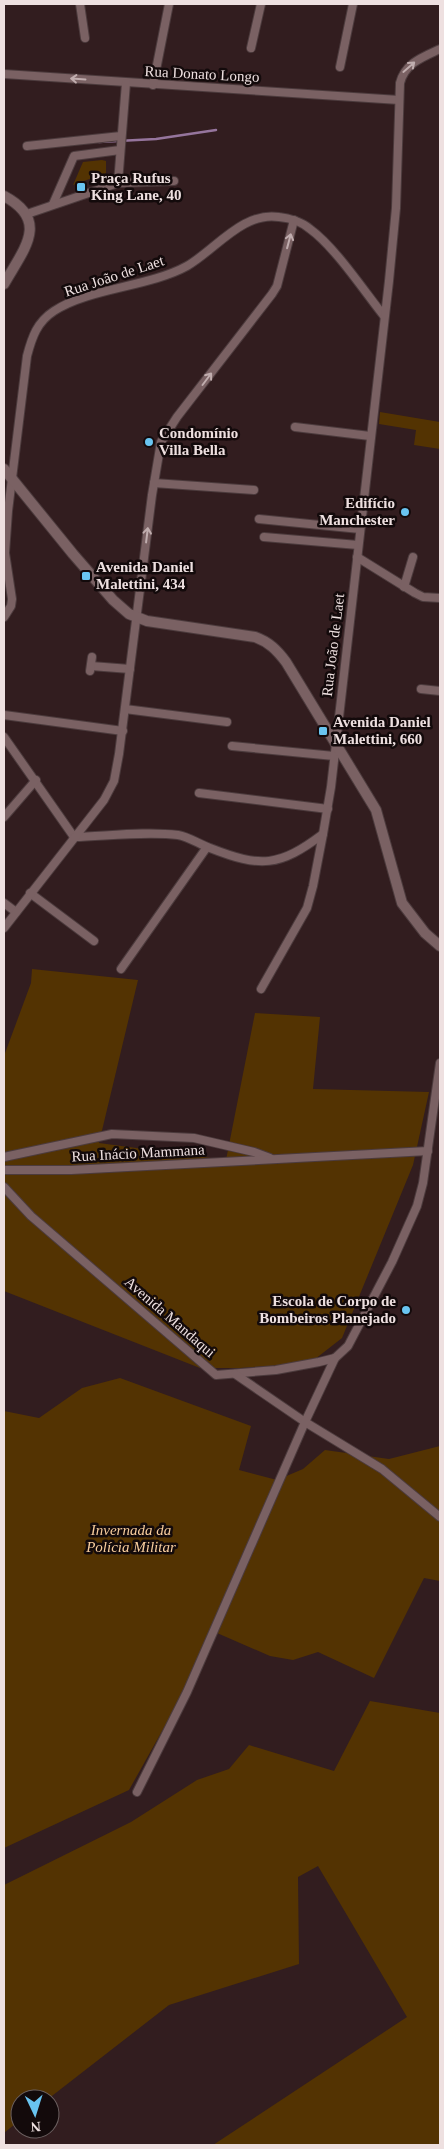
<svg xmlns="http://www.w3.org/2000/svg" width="444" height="2149" font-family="'Times New Roman',serif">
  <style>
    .green { fill: #533302 }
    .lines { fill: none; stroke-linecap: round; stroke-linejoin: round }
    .stream { stroke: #96759d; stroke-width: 2.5 }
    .minor-casing { stroke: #4c3b3d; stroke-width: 10 }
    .tertiary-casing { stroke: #4c3b3d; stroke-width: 12 }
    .minor { stroke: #7a6163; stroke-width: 8 }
    .tertiary { stroke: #7a6163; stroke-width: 10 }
    .oneway { stroke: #c0adae }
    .poi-dot { fill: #69c4f0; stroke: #130a0b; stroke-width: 2 }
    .labels { text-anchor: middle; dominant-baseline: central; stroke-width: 5; stroke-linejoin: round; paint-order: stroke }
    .street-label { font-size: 15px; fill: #eee0e0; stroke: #130a0b }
    .poi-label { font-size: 15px; font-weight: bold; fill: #eee0e0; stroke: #130a0b; text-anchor: start }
    .park-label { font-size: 15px; font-style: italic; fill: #f8cd9d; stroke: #130a0b }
  </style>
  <rect width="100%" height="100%" fill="#321d1f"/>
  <g class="green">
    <path d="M102,160L106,161V173L73,185L83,162Z"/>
    <path d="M380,412L440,422V449L414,445L416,430L379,424Z"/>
    <path d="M32,969L138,980L99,1143L226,1160L255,1013L320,1017L313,1089L429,1092L413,1165L342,1338L310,1363L240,1368H200L4,1291V1056L31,983Z"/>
    <path d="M120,1378L251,1426L239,1470L277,1480L303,1469L325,1450L389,1459L440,1446V1581L424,1578L374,1678L318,1652L293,1660L270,1656L217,1633L129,1790L4,1848V1411L39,1418L82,1388Z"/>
    <path d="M370,1701L440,1713V2145H213L407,2017L318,1866L298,1877L299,1964L169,2005L48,2099H20V2120L4,2133V1885L131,1822L197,1780L229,1769L249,1745L334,1771Z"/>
  </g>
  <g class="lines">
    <path class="stream" d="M99,142L156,139L216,130"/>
    <defs>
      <g id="minor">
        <path d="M80,4L85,38"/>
        <path d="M251,48L261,4"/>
        <path d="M340,67L353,4"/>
        <path d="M4,74L399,100"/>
        <path d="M153,85L169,4"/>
        <path d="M27,146L121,136"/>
        <path d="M118,183L126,83"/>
        <path d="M53,204L74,156L120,150"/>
        <path d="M27,214L118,183L174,181"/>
        <path d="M295,427L370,436"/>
        <path d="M154,483L254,490"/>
        <path d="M259,519L360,529"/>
        <path d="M264,537L358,545"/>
        <path d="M357,557L415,593L423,597L440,598"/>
        <path d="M404,587L413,557"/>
        <path d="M4,617L11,606L12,599L5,553L8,511L27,356C32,337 37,322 54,311C89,288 149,287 187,266C215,250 243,211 279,217C289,218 302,222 310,229C335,247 364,291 384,316"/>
        <path d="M91,666L130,669"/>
        <path d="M90,671L92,657"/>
        <path d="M421,689L440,691"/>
        <path d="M125,709L227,722"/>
        <path d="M4,715L123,731"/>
        <path d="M4,737L74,837"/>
        <path d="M232,746L334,756"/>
        <path d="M199,793L328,809"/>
        <path d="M4,817L36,780"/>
        <path d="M74,837C107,836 146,831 178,835C189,837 199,844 210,848C261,868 279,867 323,834L331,787L389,281L396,208L400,83C405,63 423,57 440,49"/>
        <path d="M30,893L94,941"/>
        <path d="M4,903L16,912"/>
        <path d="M4,928L104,800L114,781L119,754L152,495L161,442L177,417L272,294L277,286L294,220"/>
        <path d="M121,969L207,847"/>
        <path d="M261,989L307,908L313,886L323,834"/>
        <path d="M4,1157L112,1134L194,1138L254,1152L270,1158"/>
        <path d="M4,1170H71L428,1151"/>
        <path d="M4,1187L31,1216L216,1375L276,1370L319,1362L335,1358L348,1346L392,1262L417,1206L423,1183L440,1063"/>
        <path d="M235,1374L305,1422L382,1469L440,1517"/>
        <path d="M137,1792L187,1692L305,1422L335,1358"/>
      </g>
      <g id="tertiary">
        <path d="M4,196C51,221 23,250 4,284"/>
        <path d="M4,469L73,554L113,600L129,614L147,621L255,637C269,642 277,650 286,662L376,810L402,903L425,933L440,946"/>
      </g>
    </defs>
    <use href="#minor" class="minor-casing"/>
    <use href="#tertiary" class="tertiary-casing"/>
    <use href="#minor" class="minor"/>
    <use href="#tertiary" class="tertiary"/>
  </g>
  <defs><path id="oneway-shaft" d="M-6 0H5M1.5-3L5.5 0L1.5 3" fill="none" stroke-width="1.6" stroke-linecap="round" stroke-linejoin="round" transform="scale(1.25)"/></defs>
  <g class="oneway">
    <use href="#oneway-shaft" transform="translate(409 67) rotate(-41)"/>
    <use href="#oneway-shaft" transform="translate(78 79) rotate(-176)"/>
    <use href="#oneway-shaft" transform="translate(289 241) rotate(-75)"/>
    <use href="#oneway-shaft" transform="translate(207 379) rotate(-53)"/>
    <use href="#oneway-shaft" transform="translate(147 535) rotate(-83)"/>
  </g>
  <g class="poi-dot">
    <rect x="76" y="182" width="10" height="10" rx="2.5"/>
    <circle cx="149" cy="442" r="5"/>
    <circle cx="405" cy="512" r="5"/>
    <rect x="81" y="571" width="10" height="10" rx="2.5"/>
    <rect x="318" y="726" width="10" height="10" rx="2.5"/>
    <circle cx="406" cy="1310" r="5"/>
  </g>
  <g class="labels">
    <g class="street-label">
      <text transform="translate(202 74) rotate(3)">Rua Donato Longo</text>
      <text transform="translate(114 276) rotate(-18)">Rua João de Laet</text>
      <text transform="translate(333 645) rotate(-83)">Rua João de Laet</text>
      <text transform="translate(138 1153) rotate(-3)">Rua Inácio Mammana</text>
      <text transform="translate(170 1317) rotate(41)">Avenida Mandaqui</text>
    </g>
    <g class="poi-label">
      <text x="91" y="178">Praça Rufus<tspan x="91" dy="17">King Lane, 40</tspan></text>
      <text x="159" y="433">Condomínio<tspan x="159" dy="17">Villa Bella</tspan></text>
      <text x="395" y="503" text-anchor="end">Edifício<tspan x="395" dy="17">Manchester</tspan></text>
      <text x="96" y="567">Avenida Daniel<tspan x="96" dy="17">Malettini, 434</tspan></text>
      <text x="333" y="722">Avenida Daniel<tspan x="333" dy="17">Malettini, 660</tspan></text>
      <text x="396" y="1301" text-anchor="end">Escola de Corpo de<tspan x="396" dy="17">Bombeiros Planejado</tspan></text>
    </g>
    <g class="park-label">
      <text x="131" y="1530">Invernada da<tspan x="131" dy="17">Polícia Militar</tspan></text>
    </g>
  </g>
  <rect width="444" height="2149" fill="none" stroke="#eee0e0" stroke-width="10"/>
  <g transform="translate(35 2114) rotate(176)"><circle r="24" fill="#130a0b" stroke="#6b6060"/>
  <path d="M0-4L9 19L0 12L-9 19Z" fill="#69c4f0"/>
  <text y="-8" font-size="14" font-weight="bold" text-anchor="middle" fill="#eee0e0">N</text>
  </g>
</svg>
